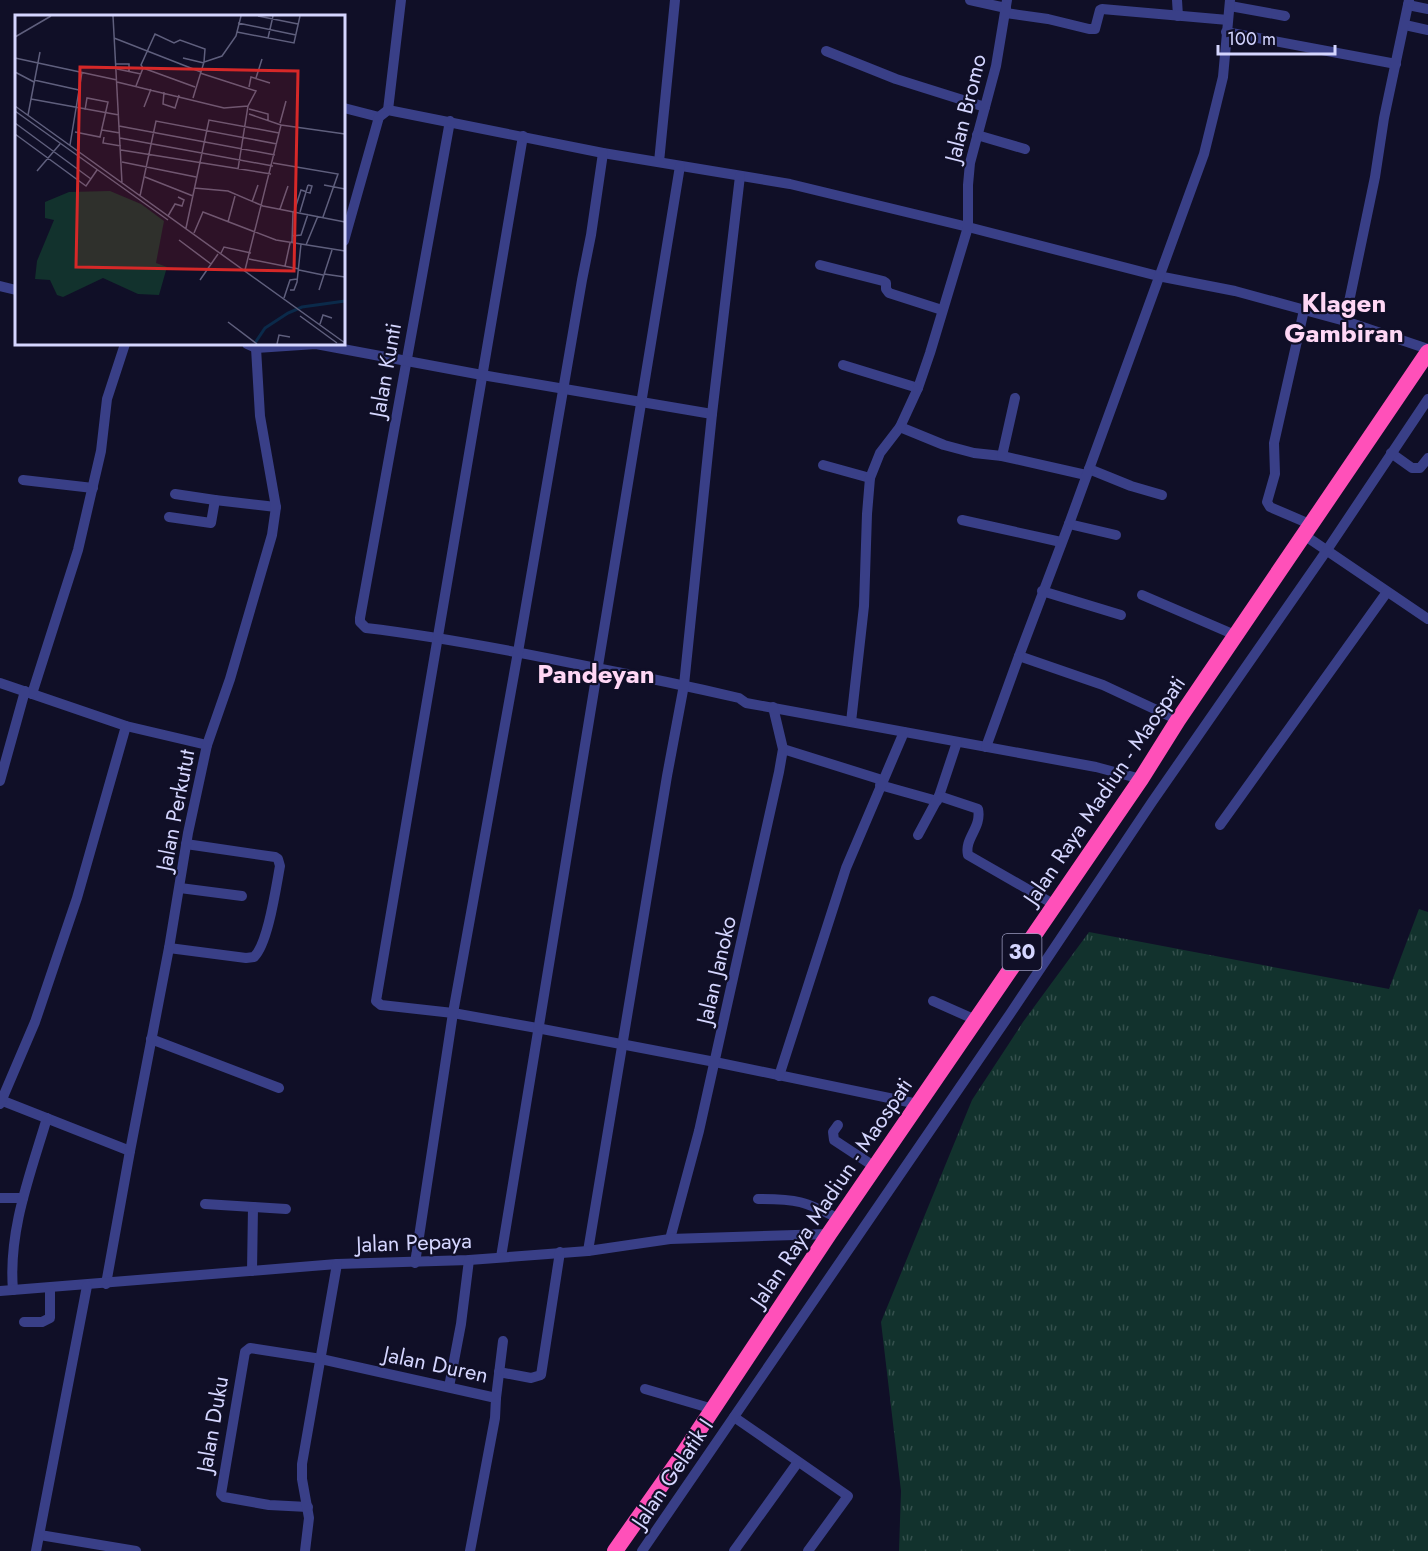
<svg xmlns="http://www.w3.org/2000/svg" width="1428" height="1551" font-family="Jost,sans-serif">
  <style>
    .grass { fill: url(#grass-tufts) }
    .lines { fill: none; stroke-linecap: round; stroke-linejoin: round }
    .minor { stroke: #393f87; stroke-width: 10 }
    .highway { stroke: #ff50b9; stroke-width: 16 }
    .labels { text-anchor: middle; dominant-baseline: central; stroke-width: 4.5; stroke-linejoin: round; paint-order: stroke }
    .shield { fill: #100f27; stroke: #9a9abe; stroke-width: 1.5 }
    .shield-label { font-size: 21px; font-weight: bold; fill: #d5d6ff }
    .street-label { font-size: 22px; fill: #d5d6ff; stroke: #100f27 }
    .quarter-label { font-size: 26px; font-weight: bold; fill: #ffd7f5; stroke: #100f27 }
    .inset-river { fill: none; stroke: #0b2a4a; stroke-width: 3 }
    .inset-road { fill: none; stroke: #5f5f7d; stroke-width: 1.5 }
    .view { fill: #d62828; fill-opacity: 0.15; stroke: #d62828; stroke-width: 3 }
    .inset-edge { fill: none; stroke: #d5d6ff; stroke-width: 3 }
  </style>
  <defs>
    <pattern id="grass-tufts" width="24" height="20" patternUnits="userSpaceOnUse" patternTransform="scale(1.5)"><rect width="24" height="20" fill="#12322d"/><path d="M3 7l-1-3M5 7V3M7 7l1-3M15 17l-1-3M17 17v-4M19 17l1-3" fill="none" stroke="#344f4c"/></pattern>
  </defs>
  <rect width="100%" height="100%" fill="#100f27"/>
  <path class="grass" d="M1419,909L1428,912V1551H899L901,1491L881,1322L972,1100L1023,1022L1089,932L1389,989Z"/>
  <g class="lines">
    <g class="minor">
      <path d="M970,0L1006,8"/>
      <path d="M1177,0L1178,16"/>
      <path d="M1408,5L1428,9"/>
      <path d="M1230,6L1285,16"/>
      <path d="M1006,13L1048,19L1089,29H1095L1100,10L1102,9L1228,20"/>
      <path d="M1405,25L1428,30"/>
      <path d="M1226,32L1396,64"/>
      <path d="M826,51L896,79L985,107"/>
      <path d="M344,108L379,117"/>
      <path d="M388,110L401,0"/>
      <path d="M450,121L360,618V622L366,628C443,637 519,652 596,668C644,677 692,687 739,698L746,703L1096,767L1141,779"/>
      <path d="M977,135L1025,149"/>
      <path d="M523,136L376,1001L381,1005L453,1013L537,1028L715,1062L918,1104"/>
      <path d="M659,162L675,0"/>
      <path d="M344,241L379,117L388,110L603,153L790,184L968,227L1158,276L1235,291L1345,321L1428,349"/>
      <path d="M820,265L883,281L886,283V289L889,293L942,310"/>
      <path d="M0,286L16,290"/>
      <path d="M1304,310L1274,443L1275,474L1267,502L1270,507L1312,525"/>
      <path d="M1345,321L1375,177L1384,118L1409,0"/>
      <path d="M247,344L256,348L316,344L482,375L712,414"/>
      <path d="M843,365L918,388"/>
      <path d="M900,427L944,445L974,453L1002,456L1086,475"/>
      <path d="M1391,453L1412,468H1420L1428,458"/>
      <path d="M1002,456L1015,398"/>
      <path d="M823,465L870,478"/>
      <path d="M1089,469L1131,486L1162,495"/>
      <path d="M23,480L93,488"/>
      <path d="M215,500L276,507"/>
      <path d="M169,517L211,523L215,500L175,494"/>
      <path d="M962,520L1061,542"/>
      <path d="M1069,524L1116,535"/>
      <path d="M1304,535L1428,619"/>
      <path d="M1042,591L1121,615"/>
      <path d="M1142,595L1235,635"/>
      <path d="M0,683L126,726L207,745"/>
      <path d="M32,694L78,550L101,451L107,399L125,344"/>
      <path d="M1178,720L1103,685L1019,656L1069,524L1204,154L1223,77L1230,0"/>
      <path d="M851,722L864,606L867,514L870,478L880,453L900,427L918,388L930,353L968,227V185L970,163L996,66L1007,0"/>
      <path d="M986,747L1019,656"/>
      <path d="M783,749L882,780"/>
      <path d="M0,781L25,691"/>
      <path d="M880,785L937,801"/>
      <path d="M939,796L957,742"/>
      <path d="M1220,825L1387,592"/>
      <path d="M918,835L939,796L978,809C982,828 964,838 968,855L1055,905"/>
      <path d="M180,888L242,896"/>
      <path d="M169,948L246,958L254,957C268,944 276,887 280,866L278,859L275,857L186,844"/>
      <path d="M933,1001L976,1020"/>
      <path d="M151,1039L279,1088"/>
      <path d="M779,1076L846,868L904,732"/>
      <path d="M3,1101L130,1151"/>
      <path d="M0,1104L35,1022L77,898L126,726"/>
      <path d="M838,1125L833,1132L834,1140L875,1167"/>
      <path d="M0,1198H23"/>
      <path d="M758,1199C797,1199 805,1201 839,1219"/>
      <path d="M205,1204L253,1207L252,1271"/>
      <path d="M253,1207L286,1209"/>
      <path d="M670,1239L699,1131L779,772L783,749L773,707"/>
      <path d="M588,1251L667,776L684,685L712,414L740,176"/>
      <path d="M501,1257C558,893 622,530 680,166"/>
      <path d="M415,1263L453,1013L518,652L582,280L591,235L603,153"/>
      <path d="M106,1284L130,1151L169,948L188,833L207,745L230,679L272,535L276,507L260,416L256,348"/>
      <path d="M13,1290C8,1231 30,1175 47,1118"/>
      <path d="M0,1291L337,1264L469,1260L588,1251L670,1239L829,1234"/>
      <path d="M24,1322H42L50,1318V1289"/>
      <path d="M499,1372L531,1378L541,1375L560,1252"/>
      <path d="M449,1387L461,1324L469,1260"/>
      <path d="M645,1389L713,1409"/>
      <path d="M496,1398L503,1341"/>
      <path d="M734,1417L848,1496L808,1551"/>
      <path d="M308,1507L269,1505L224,1497L221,1494L245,1352L250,1348L321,1359L496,1398L495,1418L470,1551"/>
      <path d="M40,1535L136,1551"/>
      <path d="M36,1551L87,1286"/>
      <path d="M305,1551L309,1518L302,1479V1464L337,1264"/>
      <path d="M642,1551L1010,1014L1152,802L1327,550L1428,399"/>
      <path d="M734,1551L798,1462"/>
    </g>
    <path class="highway" d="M615,1551L679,1460L829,1234L1141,779L1178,720L1428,352"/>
  </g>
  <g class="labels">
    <rect class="shield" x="1002.5" y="934" width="39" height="36" rx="4.5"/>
    <g class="shield-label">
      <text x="1022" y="952">30</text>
    </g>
    <g class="street-label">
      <text transform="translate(965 108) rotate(-76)">Jalan Bromo</text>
      <text transform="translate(385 370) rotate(-80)">Jalan Kunti</text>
      <text transform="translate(1104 790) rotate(-56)">Jalan Raya Madiun - Maospati</text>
      <text transform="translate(175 810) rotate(-79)">Jalan Perkutut</text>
      <text transform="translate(716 970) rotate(-77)">Jalan Janoko</text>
      <text transform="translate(831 1192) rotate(-56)">Jalan Raya Madiun - Maospati</text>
      <text transform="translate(414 1242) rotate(-2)">Jalan Pepaya</text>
      <text transform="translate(436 1364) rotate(12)">Jalan Duren</text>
      <text transform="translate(212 1424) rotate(-80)">Jalan Duku</text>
      <text transform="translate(672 1473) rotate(-56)">Jalan Gelatik I</text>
    </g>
    <g class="quarter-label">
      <text x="1344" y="303">Klagen<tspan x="1344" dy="30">Gambiran</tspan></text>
      <text x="596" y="674">Pandeyan</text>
    </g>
  </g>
  <g transform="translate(15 15)">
    <rect width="330" height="330" fill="#100f27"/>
    <path d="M95,176L126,189L149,206L141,248L152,252L144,280L123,279L88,263L48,282L42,280L35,265L20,264L22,246L39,205L30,203V187L54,177Z" fill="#12322d"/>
    <path class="inset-river" d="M240,328L250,313L273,298L287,292L330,286"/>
    <path class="inset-road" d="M98,1L107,168M243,1L283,9M223,8L281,20M222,17L279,28L285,1M0,22L36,1M99,23L186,57M253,23L258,1M0,43L102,65M168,43L189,48M101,49H114V56M128,53L180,72M102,54L126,59M0,57L19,67M185,58L241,76L233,91L223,154M241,63L247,44M19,65L64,75M102,67L209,93L233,91M121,71L128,53L126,50L140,19L159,28L165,25L190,34L189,47M234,72L236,62L255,68M149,77L148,89L160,93L164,80M178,83L189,47L207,41L221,21L226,1M16,84L104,100M0,91L330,328M129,92L136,74M234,94L253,99V105M0,96L153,205M13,100L25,37M0,108L76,164M265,108L271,86M266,110L330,119M104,111L260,140M87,115L105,118M60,117L85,122L93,87L72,83L70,95M0,119L71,171L82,155M89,122L88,128L106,131M105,123L258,151M55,130L67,57M106,135L256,159M107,147L181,162M258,148L323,159L308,202M22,156L45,129M130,162L178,181M309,170L330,174M179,173L213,176L248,191L330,207M125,181L141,106L262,129M237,187L243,170M265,194L273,171M279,197L286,175L295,178L297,171L293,170M285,197L293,170M153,201L160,189L167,191L169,185L163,182M213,207L220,181M171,213L194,105L264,118M179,218L188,197L261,225L330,236M277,221L286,220L293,199M164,225L196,249M277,228L278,197M291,230L303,201M206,238L209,232L236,238M234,244L284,254M270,251L275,228M230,255L266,110L234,99M284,255L308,260M309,259L330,262M185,265L203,239M275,275H279L282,267L286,229M304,275L317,235M269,283L275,265L282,264M285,301L322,328M213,307L242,329M305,309L308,300L317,303M262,329L264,320L275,322"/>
    <path class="view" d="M65,52L283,56L279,256L61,252Z"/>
    <rect width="330" height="330" class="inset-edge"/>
  </g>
  <path d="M1218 45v9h117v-9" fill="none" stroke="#d5d6ff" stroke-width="3"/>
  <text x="1227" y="45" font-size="18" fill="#d5d6ff" stroke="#100f27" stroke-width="4.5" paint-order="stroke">100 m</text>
</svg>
